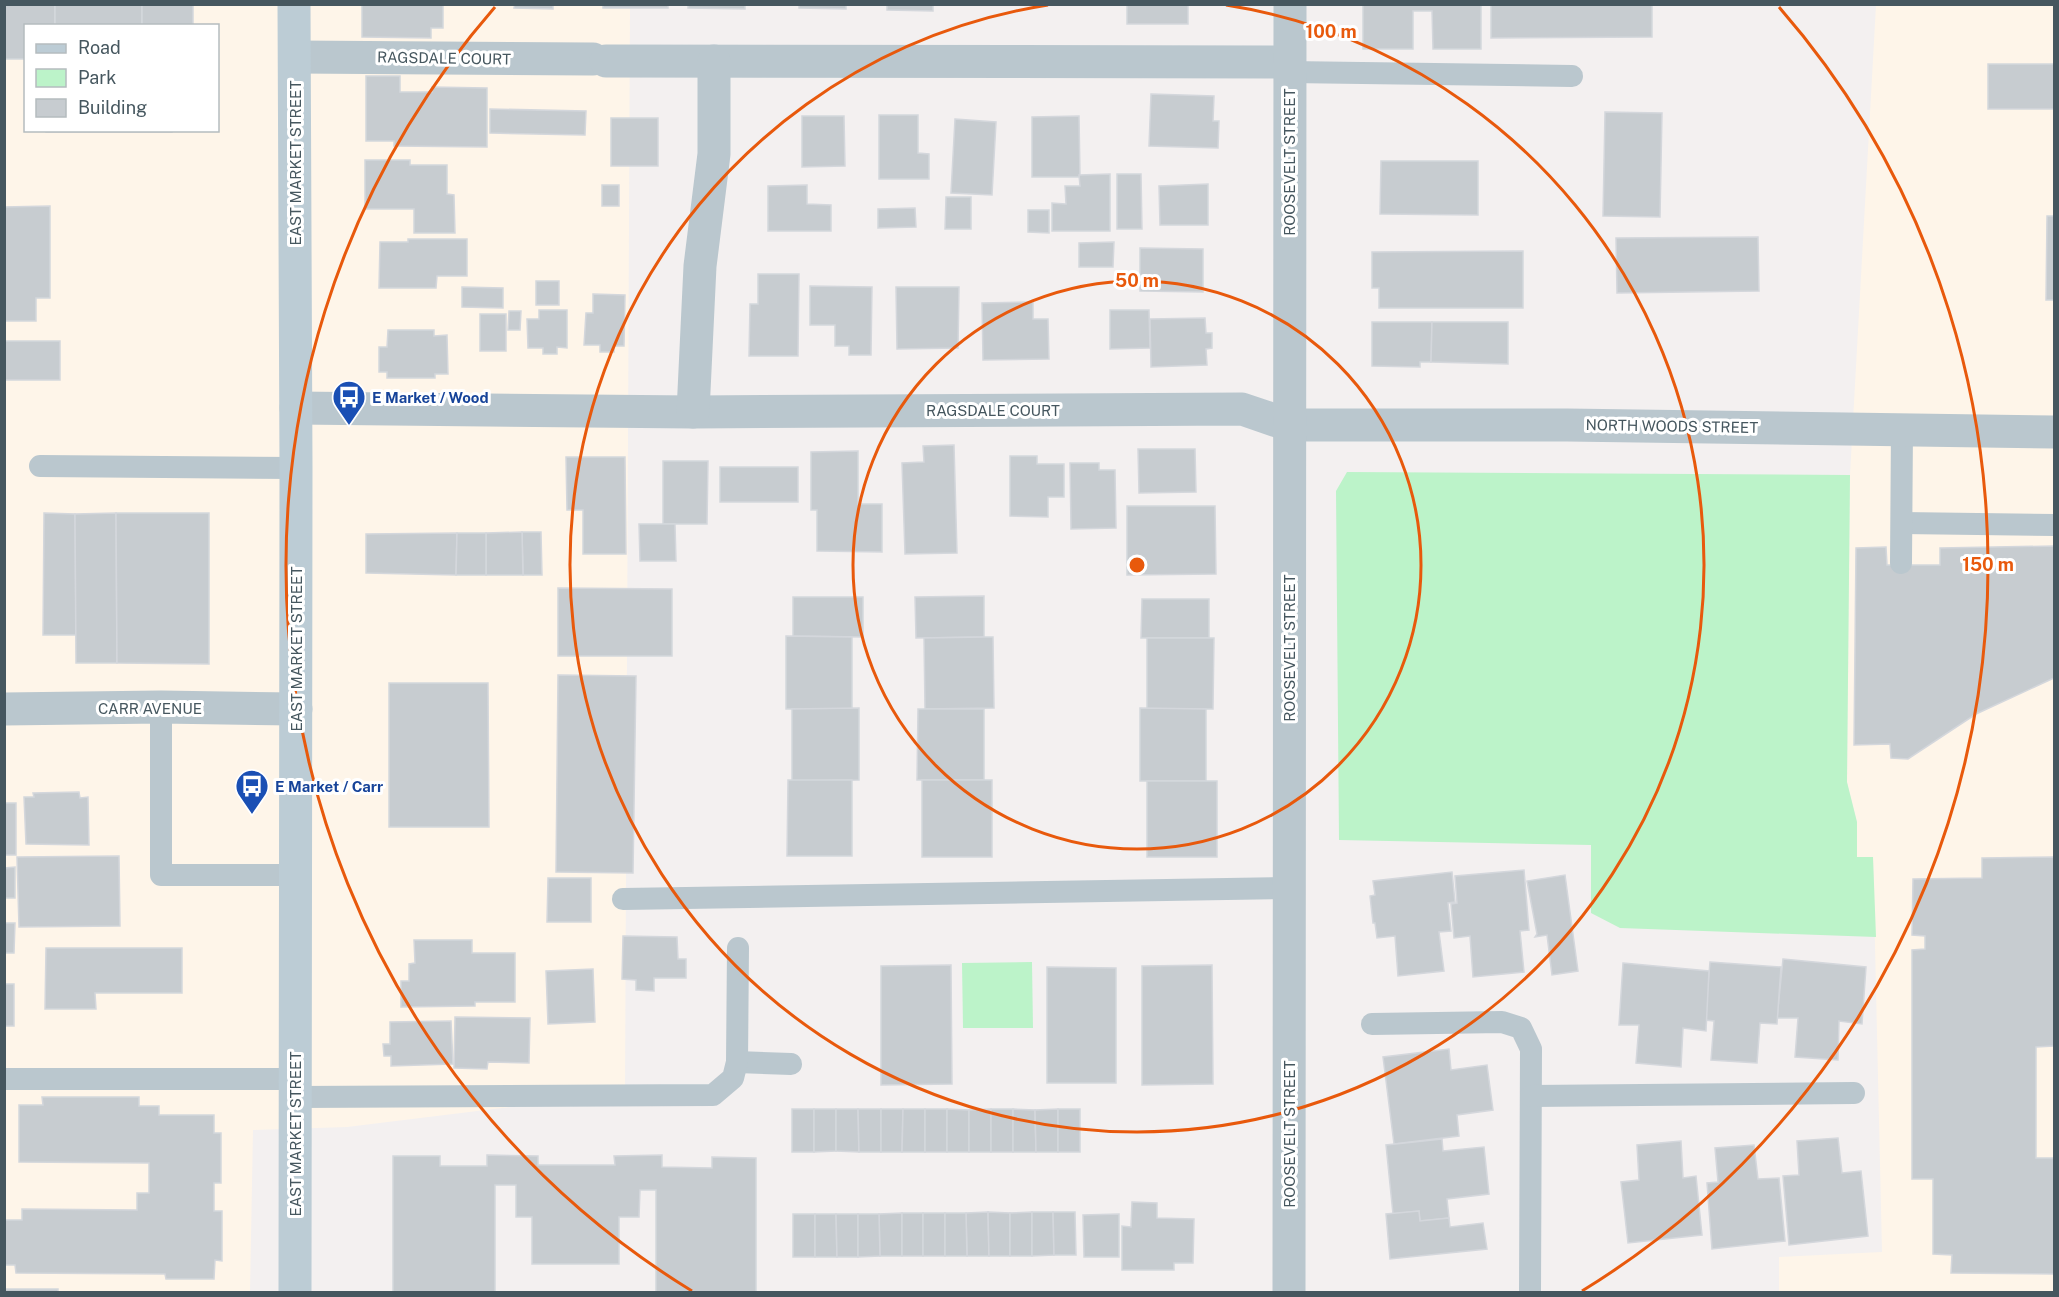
<svg xmlns="http://www.w3.org/2000/svg" width="2059" height="1297" font-family="'Public Sans',sans-serif">
  <style>
    .commercial { fill: #fef5e9; fill-rule: evenodd }
    .green { fill: #bcf3c9 }
    .building { fill: #c7ccd0; stroke: #d4d7dc; stroke-width: 1.5 }
    .lines { fill: none; stroke-linecap: round; stroke-linejoin: round }
    .service { stroke: #bac7ce; stroke-width: 22 }
    .minor { stroke: #bac7ce; stroke-width: 33 }
    .secondary { stroke: #bcccd5; stroke-width: 33 }
    .ring { fill: none; stroke: #e8590c; stroke-width: 3 }
    .labels { text-anchor: middle; dominant-baseline: central; stroke-width: 6; stroke-linejoin: round; paint-order: stroke }
    .street-label { font-size: 15px; fill: #46575f; stroke: #fff }
    .transit-label { font-size: 15px; font-weight: bold; fill: #164399; stroke: #fff; text-anchor: start }
    .centre { fill: #e8590c; stroke: #fff; stroke-width: 3 }
    .ring-label { font-size: 18px; text-anchor: middle; font-weight: bold; fill: #e8590c; stroke: #fff; stroke-width: 6; stroke-linejoin: round; paint-order: stroke }
  </style>
  <rect width="100%" height="100%" fill="#f3f0f0"/>
  <g class="commercial">
    <path d="M5,5H630L625,1093L347,1127L253,1130L250,1292H5ZM26,26H218V130H26Z"/>
    <path d="M1876,5H2054V1292H1779V1257L1882,1252L1873,858L1857,857V822L1847,782L1850,475Z"/>
  </g>
  <g class="green">
    <path d="M1347,472L1850,475L1847,782L1857,822V857H1873L1876,937L1620,928L1591,913V845L1339,840L1336,491Z"/>
    <path d="M1032,962L1033,1028H963L962,963Z"/>
  </g>
  <g class="building">
    <path d="M4,4H55V26H26V59H4Z"/>
    <rect x="55" y="4" width="87" height="22"/>
    <rect x="142" y="4" width="51" height="22"/>
    <path d="M362,4H443V28H431V38L362,37Z"/>
    <path d="M515,4H553V9L514,8Z"/>
    <rect x="603" y="4" width="65" height="4"/>
    <path d="M688,4H745V9L688,8Z"/>
    <path d="M799,4H846V9L799,8Z"/>
    <path d="M887,4H933V11L887,10Z"/>
    <rect x="1127" y="4" width="61" height="20"/>
    <path d="M1363,4H1481V49H1433L1432,11H1413V49H1363Z"/>
    <path d="M1491,4H1652V37L1491,38Z"/>
    <rect x="1988" y="64" width="66" height="45"/>
    <path d="M366,76H400V92H432V87L487,88V147L394,146V141H366Z"/>
    <path d="M1151,94L1214,96L1213,121H1219L1218,148L1149,146Z"/>
    <path d="M490,109L586,111L585,135L490,133Z"/>
    <path d="M1605,112L1662,113L1660,217L1603,216Z"/>
    <path d="M879,115H918V153L929,154V179H879Z"/>
    <path d="M802,116H844L845,166L802,167Z"/>
    <path d="M1079,116L1080,177H1032V117Z"/>
    <rect x="611" y="118" width="47" height="48"/>
    <path d="M955,119L996,122L992,195L951,193Z"/>
    <rect x="46" y="130" width="126" height="2"/>
    <path d="M365,160H410V165H447V194L454,195L455,233H414V209H365Z"/>
    <path d="M1381,161H1478V215L1380,214Z"/>
    <path d="M1110,174V231H1052V203L1066,204L1065,186H1080L1079,175Z"/>
    <path d="M1117,174H1141L1142,229H1117Z"/>
    <path d="M1208,184V225H1160L1159,186Z"/>
    <rect x="602" y="185" width="17" height="21"/>
    <path d="M807,185V204L831,205V231H768V186Z"/>
    <path d="M946,197H971V229H945Z"/>
    <path d="M50,206V298H36V321H4V207Z"/>
    <path d="M915,208L916,227L878,228V209Z"/>
    <path d="M1028,210H1049V233L1028,232Z"/>
    <path d="M2047,216H2054V300H2046Z"/>
    <path d="M1758,237L1759,291L1617,293L1616,238Z"/>
    <path d="M408,239H467V276H437L436,288H379L380,242H408Z"/>
    <path d="M1114,242L1113,267H1079V243Z"/>
    <path d="M1140,248L1203,249V292L1140,291Z"/>
    <path d="M1523,251V308H1379V288H1372V252Z"/>
    <path d="M758,274H799L798,356H749L750,304H758Z"/>
    <rect x="536" y="281" width="23" height="24"/>
    <path d="M810,286L872,287L871,355H849V346H835V325H810Z"/>
    <path d="M462,287L503,288V308L462,307Z"/>
    <path d="M896,287H959L958,348L897,349Z"/>
    <path d="M593,294L625,295L624,346H614V352H600V345H584L586,313H593Z"/>
    <path d="M1033,302V319H1048L1049,359L983,360L982,303Z"/>
    <path d="M539,310H567V348L557,347V354H543V348H528L527,319H539Z"/>
    <path d="M1110,310H1149L1150,348L1110,349Z"/>
    <path d="M509,311H521L520,330H508Z"/>
    <rect x="480" y="314" width="26" height="37"/>
    <path d="M1205,318L1206,333H1212V348L1206,349L1207,365L1151,367L1150,319Z"/>
    <path d="M1372,322H1432L1431,362H1420V367L1372,366Z"/>
    <path d="M1432,322H1508V364L1431,362Z"/>
    <path d="M388,330H434V336L447,335L448,374H435V378H387V372H379V347H387Z"/>
    <rect x="5" y="341" width="55" height="39"/>
    <path d="M954,445L957,553L905,554L902,463L924,462L923,446Z"/>
    <path d="M1138,449H1195L1196,492L1139,493Z"/>
    <path d="M858,451V504H882V552L817,551V510H811V452Z"/>
    <path d="M1010,456H1037V464H1064V497H1048V517L1010,516Z"/>
    <path d="M566,457H625L626,554H583V510H567Z"/>
    <path d="M663,461H708L707,524H663Z"/>
    <path d="M1070,463H1099V470H1115L1116,528L1071,529Z"/>
    <rect x="720" y="467" width="78" height="35"/>
    <path d="M1127,506H1215L1216,574L1127,575Z"/>
    <path d="M44,513L75,514L76,635H43Z"/>
    <path d="M116,513L117,663H76L75,514Z"/>
    <path d="M116,513H209V664L117,663Z"/>
    <path d="M639,524H675L676,561H640Z"/>
    <path d="M522,532H541L542,575H523Z"/>
    <path d="M522,532L523,575H486V533Z"/>
    <path d="M457,533L456,575L366,573V534Z"/>
    <path d="M457,533H486V575H456Z"/>
    <path d="M2054,546V678L1976,714L1908,759L1891,758L1890,744L1854,745L1856,548L1886,547L1887,565H1940V548Z"/>
    <path d="M558,588L672,589V656H558Z"/>
    <path d="M984,596V637L916,638L915,597Z"/>
    <path d="M793,597H863V637L793,636Z"/>
    <path d="M1142,599H1209V638H1141Z"/>
    <path d="M786,636L852,637V709H786Z"/>
    <path d="M984,637H993L994,708L925,709L924,638Z"/>
    <path d="M1147,638H1214L1213,709H1147Z"/>
    <path d="M558,675L636,676L633,873L556,872Z"/>
    <path d="M389,683H488L489,827H389Z"/>
    <path d="M859,708V780L792,781V709Z"/>
    <path d="M1140,708L1206,709V781H1140Z"/>
    <path d="M918,709H984V780H917Z"/>
    <path d="M788,780H852V856H787Z"/>
    <rect x="922" y="780" width="70" height="77"/>
    <rect x="1147" y="781" width="70" height="76"/>
    <path d="M79,792L80,798L88,797L89,845L26,844L24,797H34L33,793Z"/>
    <rect x="4" y="803" width="12" height="52"/>
    <path d="M119,856L120,926L19,927L17,857Z"/>
    <path d="M2054,857V1046L2036,1047V1158H2054V1274L1951,1273L1952,1255L1933,1254V1179H1912V950L1925,949V936L1912,935L1913,879L1982,878V858Z"/>
    <path d="M15,867V898H4V868Z"/>
    <path d="M1524,870L1529,930L1520,931L1524,972L1473,977L1470,936L1454,938L1451,904L1457,903L1455,876Z"/>
    <path d="M1452,872L1455,902L1448,903L1451,931L1439,932L1444,971L1398,976L1395,936L1377,938L1375,923H1373L1370,896L1375,895L1373,881Z"/>
    <path d="M1565,875L1578,971L1552,975L1547,935L1535,937L1537,934L1527,881Z"/>
    <path d="M548,878H591V922H547Z"/>
    <path d="M4,923H15L14,953H4Z"/>
    <path d="M623,936L677,937L678,959H686V978H654V991L636,990V980L622,979Z"/>
    <path d="M414,940H472V953H515V1002H475V1006L401,1007V981H409V964L415,963Z"/>
    <path d="M46,948H182V993H95L96,1009H45Z"/>
    <path d="M1783,959L1866,967L1862,1024L1839,1021L1838,1060L1795,1057L1798,1018H1777Z"/>
    <path d="M1710,962L1781,967L1777,1024L1760,1023L1757,1063L1711,1060L1714,1021L1705,1020Z"/>
    <path d="M1623,963L1709,971L1706,1031L1683,1028L1681,1067L1636,1063L1639,1025H1619Z"/>
    <path d="M951,965L952,1084L881,1085V966Z"/>
    <path d="M1212,965L1213,1084L1142,1085V966Z"/>
    <path d="M1047,967L1116,968V1083H1047Z"/>
    <path d="M593,969L595,1022L548,1024L546,971Z"/>
    <rect x="4" y="984" width="10" height="42"/>
    <path d="M455,1017L530,1018L529,1063L488,1062L487,1069L454,1068Z"/>
    <path d="M451,1021L453,1064L391,1066V1056H384L383,1044H390V1022Z"/>
    <path d="M1449,1049L1451,1070L1487,1065L1493,1110L1457,1115L1459,1136L1394,1144L1383,1057Z"/>
    <path d="M42,1097H139V1106H159V1115H214V1133H221V1183H214V1211H222V1261L215,1260L214,1279H166L165,1274L16,1273L15,1265H4V1220H22V1209L137,1210V1193H149V1163L19,1162V1105H43Z"/>
    <rect x="792" y="1109" width="22" height="43"/>
    <path d="M814,1109H836V1151L814,1152Z"/>
    <path d="M836,1109H858L859,1152L836,1151Z"/>
    <path d="M858,1109H881V1152H859Z"/>
    <path d="M881,1109H903L902,1152H881Z"/>
    <path d="M903,1109H925V1152H902Z"/>
    <rect x="925" y="1109" width="22" height="43"/>
    <path d="M947,1109L969,1110V1152H947Z"/>
    <path d="M991,1109V1152H969V1110Z"/>
    <rect x="991" y="1109" width="22" height="43"/>
    <path d="M1013,1109L1035,1110L1036,1152H1013Z"/>
    <path d="M1058,1109V1152H1036L1035,1110Z"/>
    <rect x="1058" y="1109" width="22" height="43"/>
    <path d="M1838,1138L1842,1173L1861,1171L1868,1236L1789,1245L1783,1176L1799,1175L1797,1141Z"/>
    <path d="M1442,1139L1443,1151L1484,1147L1489,1194L1447,1199L1449,1218L1420,1221L1419,1211L1393,1214L1386,1145Z"/>
    <path d="M1681,1141L1683,1178L1696,1176L1702,1235L1628,1243L1621,1182L1639,1180L1637,1145Z"/>
    <path d="M1754,1145L1758,1179L1779,1178L1785,1241L1712,1249L1707,1183L1718,1182L1715,1148Z"/>
    <path d="M487,1155L538,1156V1165H615L614,1156L662,1155V1167L712,1168V1157L756,1158V1292H656V1190H640L639,1217H619V1264H532V1217H516V1185H495V1292H393V1156H440V1166H487Z"/>
    <path d="M1132,1202L1157,1203V1218L1194,1219L1193,1263H1174V1270H1122V1226L1131,1227Z"/>
    <path d="M1419,1211L1420,1221L1449,1218L1450,1227L1483,1223L1487,1249L1390,1259L1386,1214Z"/>
    <path d="M988,1212L989,1256H967L966,1213Z"/>
    <path d="M988,1212L1010,1213V1256H989Z"/>
    <path d="M1032,1212V1256H1010V1213Z"/>
    <path d="M1032,1212H1053L1054,1255L1032,1256Z"/>
    <path d="M1053,1212H1075L1076,1255H1054Z"/>
    <path d="M902,1213V1256H880L879,1214Z"/>
    <rect x="902" y="1213" width="21" height="43"/>
    <rect x="923" y="1213" width="22" height="43"/>
    <path d="M945,1213H966L967,1256H945Z"/>
    <rect x="793" y="1214" width="22" height="43"/>
    <path d="M815,1214H836L837,1257H815Z"/>
    <path d="M836,1214H858V1257H837Z"/>
    <path d="M858,1214H879L880,1256L858,1257Z"/>
    <path d="M1119,1214V1257H1084L1083,1215Z"/>
    <rect x="4" y="1289" width="54" height="3"/>
  </g>
  <g class="lines">
    <g class="service">
      <path d="M1289,72L1572,76"/>
      <path d="M40,466L296,468"/>
      <path d="M1902,523L2054,525"/>
      <path d="M1901,563L1902,429"/>
      <path d="M161,707V875H295"/>
      <path d="M623,899L1289,888"/>
      <path d="M1372,1024L1502,1022L1521,1028L1531,1049L1530,1292"/>
      <path d="M737,1062L791,1064"/>
      <path d="M5,1079H295"/>
      <path d="M1531,1096L1854,1093"/>
      <path d="M295,1097L713,1095L733,1078L737,1062L738,948"/>
    </g>
    <g class="minor">
      <path d="M295,57L593,59"/>
      <path d="M606,61L1289,62"/>
      <path d="M296,408L693,412L1242,409L1289,425H1567L2054,432"/>
      <path d="M693,412L700,266L714,154V61"/>
      <path d="M4,709L161,707L296,709"/>
      <path d="M1289,1292L1290,4"/>
    </g>
    <path class="secondary" d="M294,4L296,468L295,1292"/>
  </g>
  <g class="ring">
    <circle cx="1137" cy="565" r="284"/>
    <path d="M1226 5A567 567 0 1 1 1048 5"/>
    <path d="M692 1291A851 851 0 0 1 495 7M1779 7A851 851 0 0 1 1582 1291"/>
  </g>
  <defs>
    <symbol id="bus-pin" viewBox="-11 -11 22 30"><path d="M0 17L-7.5 6A9.5 9.5 0 1 1 7.5 6Z" fill="#1a4fb4" stroke="#fff"/><path d="M-5-6H5V4H4V6H2V4H-2V6H-4V4H-5ZM-3.5-4V0h7V-4ZM-3.5 1.2v1.5H-2V1.2ZM2 1.2v1.5H3.5V1.2Z" fill="#fff"/></symbol>
  </defs>
  <g fill-rule="evenodd">
    <use href="#bus-pin" x="330" y="378" width="38" height="52"/>
    <use href="#bus-pin" x="233" y="767" width="38" height="52"/>
  </g>
  <g class="labels">
    <g class="street-label">
      <text transform="translate(444 58) rotate(1)">RAGSDALE COURT</text>
      <text transform="translate(1289 162) rotate(-90)">ROOSEVELT STREET</text>
      <text transform="translate(295 163) rotate(-90)">EAST MARKET STREET</text>
      <text x="993" y="410">RAGSDALE COURT</text>
      <text transform="translate(1672 426) rotate(1)">NORTH WOODS STREET</text>
      <text transform="translate(1289 648) rotate(-90)">ROOSEVELT STREET</text>
      <text transform="translate(296 649) rotate(-90)">EAST MARKET STREET</text>
      <text x="150" y="708">CARR AVENUE</text>
      <text transform="translate(295 1134) rotate(-90)">EAST MARKET STREET</text>
      <text transform="translate(1289 1134) rotate(-90)">ROOSEVELT STREET</text>
    </g>
    <g class="transit-label">
      <text x="372" y="397">E Market / Wood</text>
      <text x="275" y="786">E Market / Carr</text>
    </g>
  </g>
  <circle cx="1137" cy="565" r="9" class="centre"/>
  <g class="ring-label">
    <text x="1331" y="38">100 m</text>
    <text x="1137" y="287">50 m</text>
    <text x="1988" y="571">150 m</text>
  </g>
  <rect width="2059" height="1297" fill="none" stroke="#46575f" stroke-width="12"/>
  <rect x="24" y="24" width="195" height="108" fill="#ffffff" stroke="#b5bcbf" stroke-width="1.5"/>
  <rect x="36" y="44" width="30" height="9" fill="#bcccd5" stroke="#b5bcbf" stroke-width="1.5"/>
  <text x="78" y="54" font-size="18" fill="#46575f">Road</text>
  <rect x="36" y="69" width="30" height="18" fill="#bcf3c9" stroke="#b5bcbf" stroke-width="1.5"/>
  <text x="78" y="84" font-size="18" fill="#46575f">Park</text>
  <rect x="36" y="99" width="30" height="18" fill="#c7ccd0" stroke="#b5bcbf" stroke-width="1.5"/>
  <text x="78" y="114" font-size="18" fill="#46575f">Building</text>
</svg>
